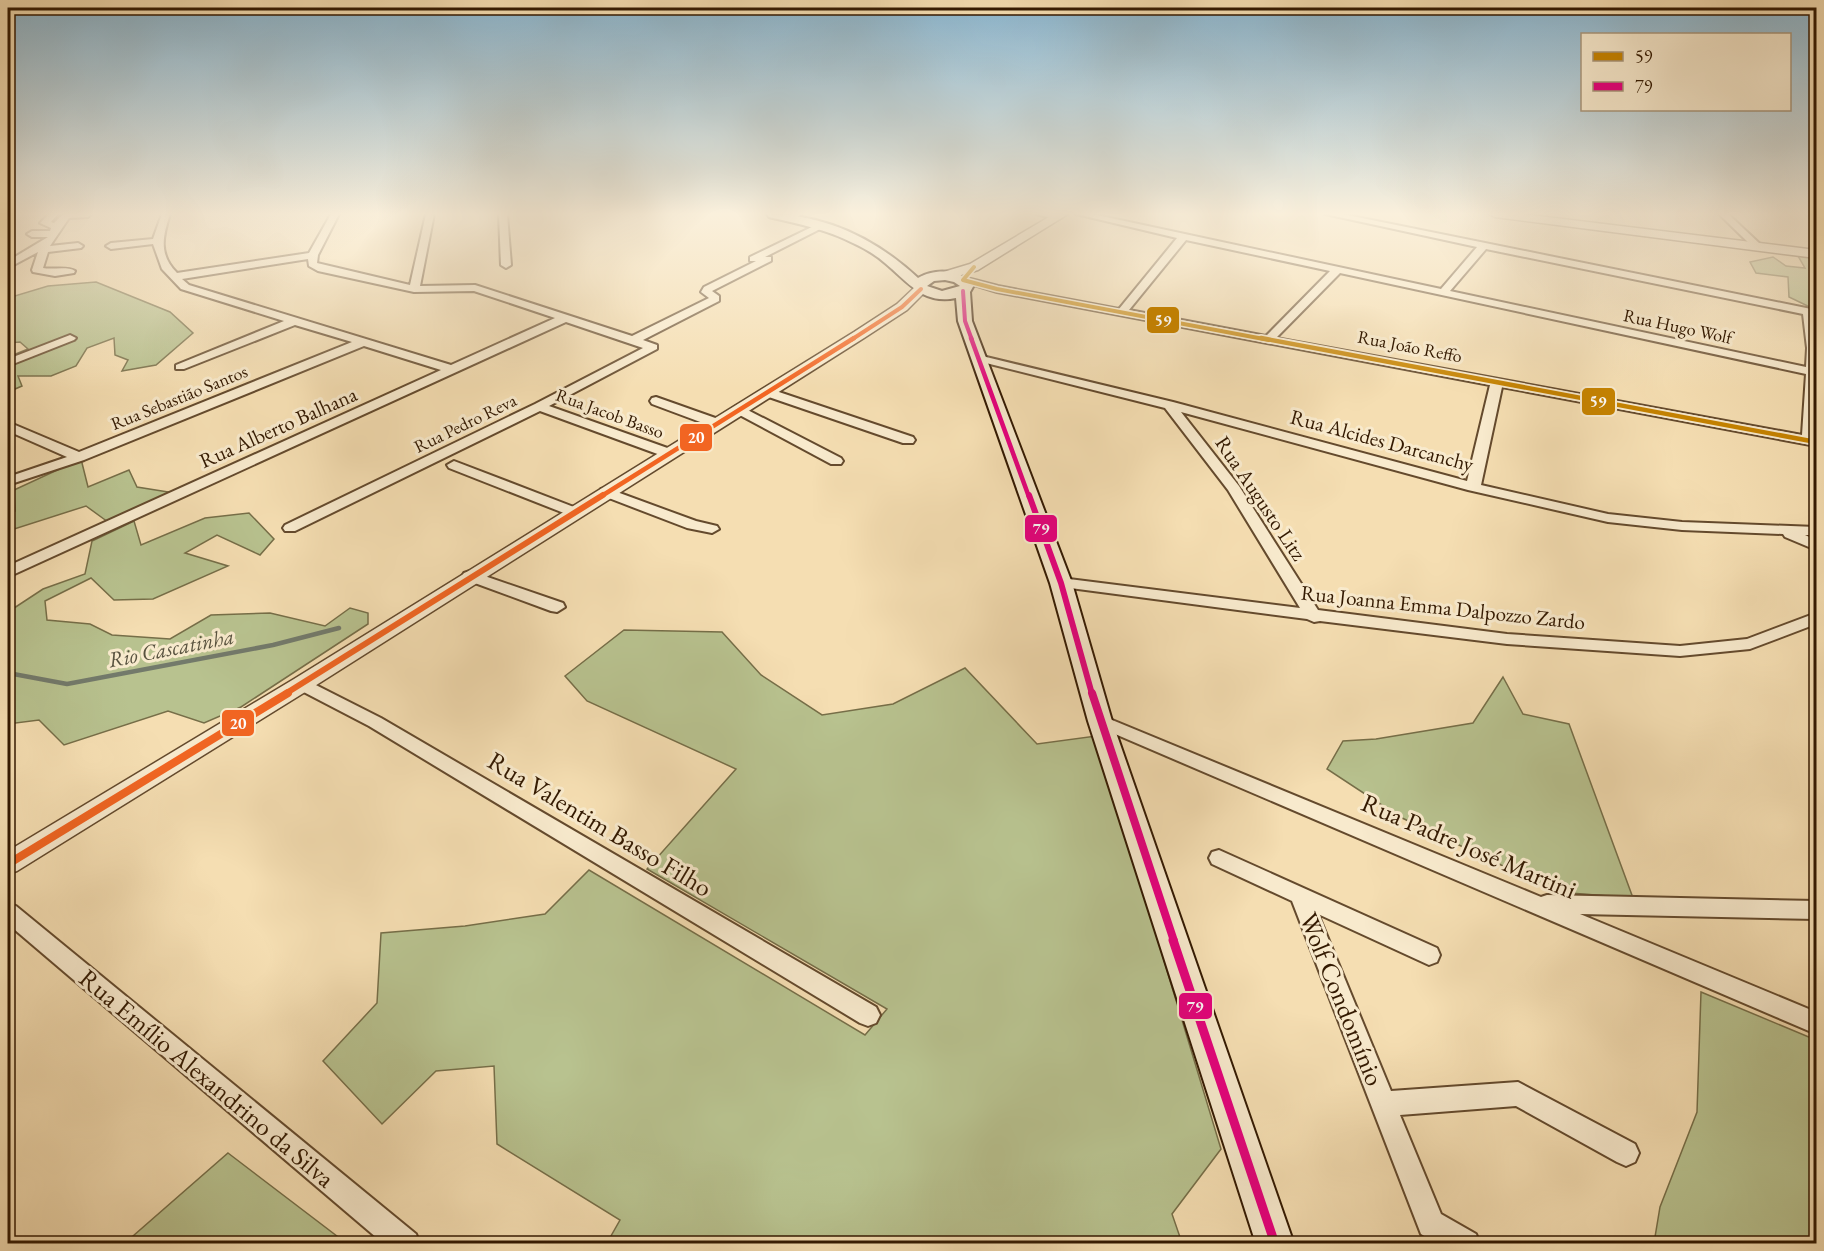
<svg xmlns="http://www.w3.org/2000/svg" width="1824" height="1251" font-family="'EB Garamond',serif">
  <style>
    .green { fill: #b8c28f; stroke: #766e48; stroke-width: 1.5 }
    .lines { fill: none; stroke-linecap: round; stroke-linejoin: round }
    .stream { stroke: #737a6b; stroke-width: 4.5 }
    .minor-casing { stroke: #644a2d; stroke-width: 4 }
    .tertiary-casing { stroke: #644a2d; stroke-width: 3 }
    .secondary-casing { stroke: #331901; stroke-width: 4 }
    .minor { fill: #f8eacd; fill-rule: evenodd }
    .tertiary { fill: #f8eacd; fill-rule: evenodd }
    .secondary { fill: #f8eacd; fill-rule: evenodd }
    .bus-1-far1-casing { stroke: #f8eacd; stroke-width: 7 }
    .bus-1-casing { stroke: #f8eacd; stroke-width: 8 }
    .bus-2-far4-casing { stroke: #f8eacd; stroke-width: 7 }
    .bus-2-far3-casing { stroke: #f8eacd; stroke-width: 8 }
    .bus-2-far2-casing { stroke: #f8eacd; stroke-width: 10 }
    .bus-2-far1-casing { stroke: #f8eacd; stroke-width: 12 }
    .bus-2-casing { stroke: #f8eacd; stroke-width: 14 }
    .bus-3-far3-casing { stroke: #f8eacd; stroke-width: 7 }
    .bus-3-far2-casing { stroke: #f8eacd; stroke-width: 8 }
    .bus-3-far1-casing { stroke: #f8eacd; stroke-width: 10 }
    .bus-3-casing { stroke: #f8eacd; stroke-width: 12 }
    .bus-1-far1 { stroke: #c68300; stroke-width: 4 }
    .bus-1 { stroke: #c68300; stroke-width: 4.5 }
    .bus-2-far4 { stroke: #e5007d; stroke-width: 4 }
    .bus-2-far3 { stroke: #e5007d; stroke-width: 4.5 }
    .bus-2-far2 { stroke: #e5007d; stroke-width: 6 }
    .bus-2-far1 { stroke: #e5007d; stroke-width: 8 }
    .bus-2 { stroke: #e5007d; stroke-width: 9 }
    .bus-3-far3 { stroke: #f26522; stroke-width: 4 }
    .bus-3-far2 { stroke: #f26522; stroke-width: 4.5 }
    .bus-3-far1 { stroke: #f26522; stroke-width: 6 }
    .bus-3 { stroke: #f26522; stroke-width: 8 }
    .labels { text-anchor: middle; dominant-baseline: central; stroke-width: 6; stroke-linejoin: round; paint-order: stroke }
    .far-street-label { font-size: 18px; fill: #331901; stroke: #f8eacd }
    .street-label { font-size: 21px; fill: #331901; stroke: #f8eacd }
    .water-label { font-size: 22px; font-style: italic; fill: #58523f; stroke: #f8eacd }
    .near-street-label { font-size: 26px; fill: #331901; stroke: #f8eacd }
    .line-badge { stroke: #f8eacd; stroke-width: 2 }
    .badge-label { font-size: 16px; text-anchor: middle; font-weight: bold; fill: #fff }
  </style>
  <rect width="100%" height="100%" fill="#f5deb2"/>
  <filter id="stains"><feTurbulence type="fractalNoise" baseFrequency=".00333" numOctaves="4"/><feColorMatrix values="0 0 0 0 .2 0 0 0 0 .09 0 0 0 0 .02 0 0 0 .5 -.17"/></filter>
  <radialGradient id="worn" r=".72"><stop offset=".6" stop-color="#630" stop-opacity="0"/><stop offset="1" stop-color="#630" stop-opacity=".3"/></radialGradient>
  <g class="green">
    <path d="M1798,256L1816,258V310L1789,297L1788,277L1756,273L1750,262L1773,257L1786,266L1805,268Z"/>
    <path d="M96,282L170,312L193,333L156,365L122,371L128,360L115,355L114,338L87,348L76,366L51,376H18L22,386L8,392V357L28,349L20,342L8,343V298L48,286Z"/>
    <path d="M81,459L88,487L129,470L137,487L181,494L108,522L86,506L8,531V515L15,511L14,490Z"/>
    <path d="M249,513L274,539L260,555L217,535L185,553L228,566L153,599L114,600L91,578L45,601L47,620L90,624L112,635L170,639L211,615L270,613L325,626L350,608L368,613V624L241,707L204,723L168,711L64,745L39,720L8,724V612L43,589L85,574L92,541L134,521L141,545L205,518Z"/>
    <path d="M624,630L722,632L761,675L822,715L893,704L965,668L1037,744L1096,736L1221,1149L1172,1214L1182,1243H607L620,1220L497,1144L494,1066L436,1071L382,1124L323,1061L377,1003L381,933L465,926L545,914L589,870L865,1035L887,1009L647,869L736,769L587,701L565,676Z"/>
    <path d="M1503,677L1523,714L1569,724L1633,898L1558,892L1400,817L1327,769L1343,741L1376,739L1473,723Z"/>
    <path d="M1701,992L1816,1040V1243H1654L1660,1207L1697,1112Z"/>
    <path d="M228,1153L346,1243H125Z"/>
  </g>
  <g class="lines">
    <path class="stream" d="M8,673L67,684L273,645L339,628"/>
    <defs>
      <g id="minor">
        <path d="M49,214H58L51,222L54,223L63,214H92L88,217L69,218L50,246L78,243L83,246L81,248L48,252L43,268C52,270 68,266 75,271L74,273L55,276L33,272L32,270L38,252L8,268V261L48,237H32L27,234L32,231H50L51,228L40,223Z"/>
        <path d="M162,214H170C163,236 158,254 177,273L309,253L331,214H339L318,255L317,263L410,285L426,214H434L420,286L475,285L632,336L709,298L701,292L704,287L756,261H750V257L820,223L828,225L765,257H771V261L712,291L719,296V301L643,340L657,345V349L549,406L673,450L675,453L673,456H663L540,411L295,531H285L283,528L285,525L535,404L643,348L566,322L8,577V566L441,370L364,346L84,460L8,485V477L67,457L8,431V422L79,452L352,342L295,325L184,369H176V365L284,321L181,289L162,269L153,244L111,249L106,246L111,243L153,239ZM308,259L309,266L318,271L414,292L474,291L555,318L451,365L189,285L182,279Z"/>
        <path d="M499,214H507L511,265L506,268L501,265Z"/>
        <path d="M791,214H802L792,220L787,217Z"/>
        <path d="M1037,214H1055L1062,217L1057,220Z"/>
        <path d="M1076,214H1092L1441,289L1477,247L1325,214H1342L1816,310V316H1814L1816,333L1815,438L1816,446L1502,387L1481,485L1608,514L1682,522L1816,527V535H1805L1816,540V550L1785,537L1783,534L1682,530L1608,522L1468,490L1181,412L1239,486L1318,610L1507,634L1680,646L1747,639L1816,613V624L1750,649L1680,656L1507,644L1320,621L1314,622L1307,619L1055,586L1053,583L1061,578L1300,608L1228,490L1165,408L974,360V356L978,355L1173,402L1467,481L1490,385L997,292L958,280L963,277L998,286L1119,309L1177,238ZM1186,240L1330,271L1266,336L1129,310ZM1486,249L1803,314L1807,348L1806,367L1450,291ZM1340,273L1806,374L1802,435L1276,338Z"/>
        <path d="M1719,214H1728L1760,244V248H1754Z"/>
        <path d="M70,335L76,338L74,340L8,366V359Z"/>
        <path d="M767,388L913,437L915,440L913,443H903L763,395L761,392Z"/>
        <path d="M656,397L721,420L722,423L716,427L711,426L652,404L650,401L652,398Z"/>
        <path d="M738,405L841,458L843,461L841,464H831L734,412L732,409Z"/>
        <path d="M454,461L579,509L581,512L574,516L569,515L449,468L447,465Z"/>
        <path d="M606,488L696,521L717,526L719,529L712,533L687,528L601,495L599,492L601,489Z"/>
        <path d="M470,571L563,603L565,607L557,612L551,611L464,579L462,576L464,573Z"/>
        <path d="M302,678L381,718L876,1007L880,1015L876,1023L868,1026L860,1023L369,726L296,688L293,684L296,680Z"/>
        <path d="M1100,715L1541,897L1547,895L1816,901V919L1580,914L1816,1012V1034L1094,725L1091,721L1094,717Z"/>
        <path d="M1219,850L1437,948L1440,955L1437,962L1429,965L1318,914L1391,1091L1518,1082L1635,1144L1639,1153L1635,1162L1626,1166L1617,1162L1516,1106L1400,1115L1441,1214L1476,1234L1480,1244H1438L1421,1234L1292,901L1212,864L1209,858L1212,852Z"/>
        <path d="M8,903L16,906L416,1234L420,1244H384L8,924Z"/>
      </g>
      <g id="tertiary">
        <path d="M1054,214H1068L978,270L945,280L939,276L940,273L970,264Z"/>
        <path d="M1489,214H1522L1816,250V258L1495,217Z"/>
        <path d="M921,285L928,289L907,310L864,338L310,689L17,871L8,874V851L294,679L854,332L897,304L916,286Z"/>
      </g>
      <path id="secondary" d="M767,214C825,214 876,239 918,278C935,268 961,269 974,285L970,292L972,321L1072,583L1112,721L1294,1244H1256L1088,721L1050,583L958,321L956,298C923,305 908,282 885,263C876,255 864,248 853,243C826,229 798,224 769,217ZM945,280L954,282L960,286L942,291L927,286L934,281Z"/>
    </defs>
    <use href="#minor" class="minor-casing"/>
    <use href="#tertiary" class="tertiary-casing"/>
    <use href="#secondary" class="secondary-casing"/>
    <use href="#minor" class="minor"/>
    <use href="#tertiary" class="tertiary"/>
    <use href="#secondary" class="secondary"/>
    <defs>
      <path id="bus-1-far1" d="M974,267L963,280L997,289L1269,340"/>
      <path id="bus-1" d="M1261,338L1816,442"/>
      <path id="bus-2-far4" d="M963,291L965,321L972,340"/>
      <path id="bus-2-far3" d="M971,338L1029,497"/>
      <path id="bus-2-far2" d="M1029,495L1061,583L1092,694"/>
      <path id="bus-2-far1" d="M1092,693L1174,941"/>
      <path id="bus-2" d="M1173,940L1275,1244"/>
      <path id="bus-3-far3" d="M851,340L902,307L921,289"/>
      <path id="bus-3-far2" d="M600,497L854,338"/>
      <path id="bus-3-far1" d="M285,694L603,495"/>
      <path id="bus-3" d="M8,864L288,693"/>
    </defs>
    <use href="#bus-1-far1" class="bus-1-far1-casing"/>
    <use href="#bus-1" class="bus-1-casing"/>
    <use href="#bus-2-far4" class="bus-2-far4-casing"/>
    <use href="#bus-2-far3" class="bus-2-far3-casing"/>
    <use href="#bus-2-far2" class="bus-2-far2-casing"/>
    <use href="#bus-2-far1" class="bus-2-far1-casing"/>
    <use href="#bus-2" class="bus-2-casing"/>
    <use href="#bus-3-far3" class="bus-3-far3-casing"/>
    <use href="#bus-3-far2" class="bus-3-far2-casing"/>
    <use href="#bus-3-far1" class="bus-3-far1-casing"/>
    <use href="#bus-3" class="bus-3-casing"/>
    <use href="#bus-1-far1" class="bus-1-far1"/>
    <use href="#bus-1" class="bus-1"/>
    <use href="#bus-2-far4" class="bus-2-far4"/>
    <use href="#bus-2-far3" class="bus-2-far3"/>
    <use href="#bus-2-far2" class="bus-2-far2"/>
    <use href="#bus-2-far1" class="bus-2-far1"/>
    <use href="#bus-2" class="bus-2"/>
    <use href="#bus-3-far3" class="bus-3-far3"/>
    <use href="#bus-3-far2" class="bus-3-far2"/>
    <use href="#bus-3-far1" class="bus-3-far1"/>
    <use href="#bus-3" class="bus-3"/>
  </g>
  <linearGradient id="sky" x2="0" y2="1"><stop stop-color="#8ab7d2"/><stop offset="0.55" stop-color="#faf0dc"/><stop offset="1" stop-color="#faf0dc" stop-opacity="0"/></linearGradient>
  <rect width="1824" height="389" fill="url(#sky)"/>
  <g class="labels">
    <g class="far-street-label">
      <text transform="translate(1678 326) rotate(12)">Rua Hugo Wolf</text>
      <text transform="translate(1410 346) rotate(11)">Rua João Reffo</text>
      <text transform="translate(179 397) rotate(-22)">Rua Sebastião Santos</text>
      <text transform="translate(610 413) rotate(20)">Rua Jacob Basso</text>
      <text transform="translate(465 423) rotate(-26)">Rua Pedro Reva</text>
    </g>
    <g class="street-label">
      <text transform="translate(278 427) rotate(-24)">Rua Alberto Balhana</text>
      <text transform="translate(1382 440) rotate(15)">Rua Alcides Darcanchy</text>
      <text transform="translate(1261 498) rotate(56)">Rua Augusto Litz</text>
      <text transform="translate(1443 607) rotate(6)">Rua Joanna Emma Dalpozzo Zardo</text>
    </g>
    <g class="water-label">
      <text transform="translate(171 648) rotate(-11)">Rio Cascatinha</text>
    </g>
    <g class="near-street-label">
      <text transform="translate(600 824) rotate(31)">Rua Valentim Basso Filho</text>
      <text transform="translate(1469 846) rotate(23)">Rua Padre José Martini</text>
      <text transform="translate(1342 999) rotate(68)">Wolf Condomínio</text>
      <text transform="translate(207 1078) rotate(40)">Rua Emílio Alexandrino da Silva</text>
    </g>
  </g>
  <g class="line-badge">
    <rect x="1146" y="306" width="34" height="28" rx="6" fill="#c68300"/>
    <rect x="1581" y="387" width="35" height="29" rx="6" fill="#c68300"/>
    <rect x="679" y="423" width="34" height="29" rx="6" fill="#f26522"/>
    <rect x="1024" y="514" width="34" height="29" rx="6" fill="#e5007d"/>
    <rect x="221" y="709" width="34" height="28" rx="6" fill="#f26522"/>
    <rect x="1178" y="992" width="35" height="28" rx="6" fill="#e5007d"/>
  </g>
  <g class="badge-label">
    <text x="1163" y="326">59</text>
    <text x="1598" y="407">59</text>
    <text x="696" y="443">20</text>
    <text x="1041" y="534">79</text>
    <text x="238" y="729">20</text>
    <text x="1195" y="1012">79</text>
  </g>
  <rect width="1824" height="1251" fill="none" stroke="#f5deb2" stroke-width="30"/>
  <rect x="9" y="9" width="1806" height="1233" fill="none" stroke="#331901" stroke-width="3"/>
  <rect x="15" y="15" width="1794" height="1221" fill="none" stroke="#331901" stroke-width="1.5"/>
  <rect x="1581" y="33" width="210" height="78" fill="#f8eacd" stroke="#a9967b" stroke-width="1.5"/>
  <rect x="1593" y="52" width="30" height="9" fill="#c68300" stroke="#a9967b" stroke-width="1.5"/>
  <text x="1635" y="63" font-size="18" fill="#331901">59</text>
  <rect x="1593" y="82" width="30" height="9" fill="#e5007d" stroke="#a9967b" stroke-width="1.5"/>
  <text x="1635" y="93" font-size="18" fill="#331901">79</text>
  <rect width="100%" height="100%" filter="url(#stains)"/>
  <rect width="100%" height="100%" fill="url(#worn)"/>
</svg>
